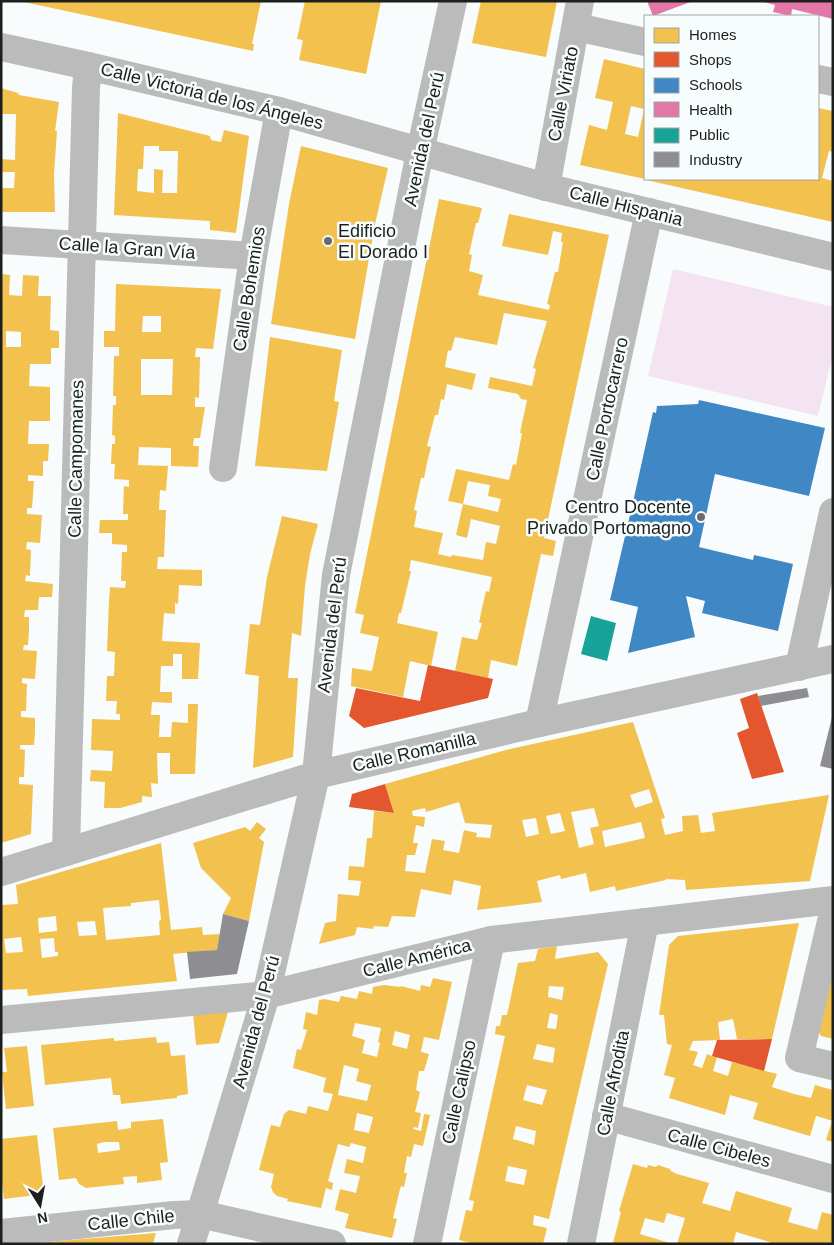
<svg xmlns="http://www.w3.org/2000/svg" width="834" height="1245" font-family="Helvetica,sans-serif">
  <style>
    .green { fill: #f4e3f0 }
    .homes { fill: #f2c14e; fill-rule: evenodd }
    .shops { fill: #e4572e }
    .schools { fill: #3f88c5 }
    .health { fill: #e377a8 }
    .public { fill: #17a398 }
    .industry { fill: #8d8d92 }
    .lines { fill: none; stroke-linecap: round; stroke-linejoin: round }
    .minor { stroke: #bbb; stroke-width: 28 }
    .poi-dot { fill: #6a6c6c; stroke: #f7fdfd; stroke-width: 2 }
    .labels { text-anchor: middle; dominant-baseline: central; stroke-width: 5; stroke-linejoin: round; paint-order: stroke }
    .street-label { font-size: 18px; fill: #1d1f1f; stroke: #f7fdfd }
    .poi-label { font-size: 18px; fill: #1d1f1f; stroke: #f7fdfd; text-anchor: start }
  </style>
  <rect width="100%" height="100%" fill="#f8fcfc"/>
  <path class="green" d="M673,269L833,307V354L818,416L648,376Z"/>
  <g class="homes">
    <path d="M19,1H261L252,44H254L253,51Z"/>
    <path d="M305,1H381L366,74L299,60L303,40L297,39Z"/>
    <path d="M481,1H557L546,57L472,43Z"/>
    <path d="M604,59L645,69V179L580,165L589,125L607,130L613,102L595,98ZM631,106L644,109L638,137L625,134Z"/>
    <path d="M1,88L18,93L19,95L59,102L55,131H57L54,174L55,212H1V188H14L15,172H1V159L15,160L16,114H1Z"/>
    <path d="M818,108L833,111V152L829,151L822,178L833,181V222L646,180L818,179Z"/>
    <path d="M118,113L210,136L211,140L221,142L224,130L249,136L236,233L210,230V221L114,215ZM144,146H159V151H178L177,193H162L163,170L154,169V193L137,191L138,169H143Z"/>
    <path d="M301,146L388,168L375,224L355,339L271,324L289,204Z"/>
    <path d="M439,199L482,208L478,223H476L469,254L472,255L469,271L483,275L478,295L549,310L550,305L547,304L555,272H558L563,242H561L562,233L553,231L548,255L502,246L509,214L609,235L544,538L556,541L553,556L541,554L517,666L491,660L488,678L455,671L462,637L477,640L482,623H479L482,608L486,591L489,592L492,577L411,560L409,571H411L401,613H399L397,623L438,632L431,666L410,661L403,697L351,686L352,668L372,671L379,637L360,633L364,615L355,613ZM504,313L547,321L537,354L533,368L536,369L532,386L490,377L488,388L518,394L521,399L527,400L520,433H522L516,465L513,464L509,480L456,469L448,501L463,504L468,481L490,485L488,496L501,499L498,512L463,504L456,535L467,538L471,519L500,526L496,544L486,542L483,560L452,555L451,557L438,554L443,533L414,527L417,511L414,510L421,478H424L427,463L431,447L427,446L435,415H438L441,399L444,400L447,384L472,390L476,374L445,367L448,350L451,351L455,337L497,345Z"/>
    <path d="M1,274L10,275L9,295L22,296L23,275L39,276L38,296H51L50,330L59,331V348H51V364H30L29,386L50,387V421H29L28,444H49L48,461H43V476L28,475V481H34L32,508H27V514L42,515L40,543L27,542L26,549L31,550L30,576L26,575L25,581L53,584L52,597H39L38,610H25L24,617H29V631L28,645H24L23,650L37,651L35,679L22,678V683L27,684L26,711H21V717L35,718V732L34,745H20V749L25,750L24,777H19V784L33,785L31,834L1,843ZM6,331L21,332V347H6Z"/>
    <path d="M116,284L221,289L213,349L196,348L195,357H200L199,398L195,397V407H205L200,438H194L193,446H199L198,467L171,466V448L139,447L138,465L168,466L166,491L160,490L159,510H166L164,557H158L157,569L202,570V586L179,585L178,604L175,603V614L164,613L162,641L200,643L198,679H182V654H173V666H161L160,692H172V703L152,702L151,715H160L159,737H171L172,722L188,723V704H198L195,774H170V753H157L158,784L151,783L152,797L142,796V802L120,808H104L105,782L90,781L91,770L112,771L113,751L91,750L92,719L120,720V714H116L117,701H106L107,676H114L115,652L107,651L109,600L110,587L125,588L126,581H121L122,552H127V545L112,544V533H99L100,520H128V514H123L124,486L129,487V480L114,479L115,464H111L112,444H115V436L112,435L113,405H116V396H113L114,356H119V347H104V331H115ZM143,316H161V332H142ZM141,359H173L172,395H141Z"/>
    <path d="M270,337L342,350L334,401L339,402L327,471L255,466Z"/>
    <path d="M282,516L318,524L310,554L305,586L301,636L292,633L288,678H298L293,757L253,768L259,676L245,674L250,624L260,625L267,577Z"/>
    <path d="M633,722L665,818L661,819L665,835L683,831L682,816L698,815L701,833L715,831L712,813L829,795L810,881L686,890L685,880L666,879V880L616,891L615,886L590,892L586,873L561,879L560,875L537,881L542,902L477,910L481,886L454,880L451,895L421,889L415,917L392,916L388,927L374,926L373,929L357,927L355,935L319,944L325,923L336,921L338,894L359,896L361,881L348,880L349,866L364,867L367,838H372L374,811L394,813L385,784L506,750ZM649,789L653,802L635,808L630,795ZM459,802L465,823L492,825L490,838L476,837L477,833L464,830L459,853L443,850L445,841L432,839L425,873L405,871L407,855H415L418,843H413L416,825L424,827L425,817L413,816L412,811L425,808L426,812ZM594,808L599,826L590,828L594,844L579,848L571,812ZM560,813L565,831L551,834L546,816ZM536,818L539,834L526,837L522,820ZM641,822L645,838L605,847L602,831Z"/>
    <path d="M257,822L266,829L259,838L264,842L249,921L223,914L231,898L201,868L193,843L245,827L250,831Z"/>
    <path d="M161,843L171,930L202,927L203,935L220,934L217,950L173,954L177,981L28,996L27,989L1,990V905L18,904L16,885ZM159,900L161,920L159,921L160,935L106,940L103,908L131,906V903ZM56,916L57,931L39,933L38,918ZM95,921L97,935L79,936L77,922ZM21,937L23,952L6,953L4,939ZM54,938L55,952H58V956L42,958L40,939Z"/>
    <path d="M799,923L772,1039H737L733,1019L718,1022L720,1040L693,1041L689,1050L698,1052L693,1065L702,1068L707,1054L712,1056L717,1057L713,1071L728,1076L732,1062L777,1074L772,1087L794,1094L811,1098L815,1085L833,1090V1121L816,1116L810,1136L753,1119L758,1103L730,1095L725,1115L669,1098L675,1078L664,1075L672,1045L667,1044L664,1015H659L669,945L678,936Z"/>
    <path d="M557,946L555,959L598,952L608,964L549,1219L534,1215L533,1225L547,1228L543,1244H475L459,1240L466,1210L472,1211L474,1201L469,1200L505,1036L495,1034L496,1026H500L502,1015H507L518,963L535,961L538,949ZM549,986L564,987L562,1000L548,997ZM550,1013L558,1015L556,1029L547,1028ZM537,1044L555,1048L553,1063L533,1059ZM527,1085L547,1090L542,1105L523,1100ZM516,1126L536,1131L534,1145L513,1139ZM508,1166L527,1170L524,1185L505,1181Z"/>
    <path d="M833,967V1039L821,1036L817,1029Z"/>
    <path d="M433,978L452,982L439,1040L424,1037L421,1052L429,1054L424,1071H419L416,1090L420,1092L415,1112L421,1113L418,1128L414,1127L413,1129L421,1131L424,1114L430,1115L423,1146L414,1144L411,1157L407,1156L404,1173H407L404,1187L401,1186L400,1189L393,1218L397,1219L392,1238L345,1228L349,1214L335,1210L340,1189L356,1193L360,1176L344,1173L347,1159L363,1163L366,1147L351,1143L349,1147L338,1144L328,1181L333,1183L332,1190L326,1188L321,1208L287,1201L288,1199L277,1196L273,1192L271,1187L274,1174L259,1170L271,1125L280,1127L284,1114L289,1110L306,1114L308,1106L328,1111L333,1094L323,1092L326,1078L293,1068L297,1049L301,1050L307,1030L303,1029L306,1012L317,1015L319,1000L324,999L339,1002L341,996L357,999L359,991L372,994L373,987L384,985L401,987V986L420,991L421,985L430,987ZM355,1023L381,1028L378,1042L380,1043L377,1057L362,1053L365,1040L352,1036ZM395,1031L410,1035L407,1049L392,1045ZM344,1065L359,1069L356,1081L371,1085L367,1101L338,1095ZM357,1113L373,1117L369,1133L354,1130Z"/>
    <path d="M229,1009L219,1043L196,1045L193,1013Z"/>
    <path d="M156,1037L157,1043L169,1042L171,1056L185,1055L188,1094L177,1096V1098L121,1104L120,1095H113L111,1078L45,1085L41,1045L114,1038V1041Z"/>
    <path d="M27,1046L34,1106L6,1109L2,1072H7L4,1048Z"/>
    <path d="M163,1119L168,1162L160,1163L162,1180L137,1183V1176L123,1177L124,1184L86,1188L79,1184L76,1178L59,1180L53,1128L117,1121L118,1130L131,1128V1122ZM104,1142H119L120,1150L98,1153L97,1144Z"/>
    <path d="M832,1121H833V1142L826,1140Z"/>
    <path d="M37,1135L44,1194L4,1199L1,1172V1139Z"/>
    <path d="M633,1164L647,1168L648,1165L656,1167L658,1165L670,1169L671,1171L677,1174L709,1183L702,1203L730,1211L736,1191L792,1208L788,1222L817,1230L822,1212L833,1215V1244H770V1242L736,1232L733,1244H677L685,1218L667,1213L664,1223L645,1218L640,1234L673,1244L613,1243L621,1212L619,1211Z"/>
    <path d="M156,1233L153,1244H47V1242Z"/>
  </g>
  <g class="shops">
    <path d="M428,665L493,679L488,698L364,728L349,716L356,688L420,701Z"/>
    <path d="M757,693L784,772L752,779L737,733L749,728L740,699Z"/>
    <path d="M385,784L394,813L349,807L352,794Z"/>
    <path d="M772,1039L764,1071L712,1056L717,1040Z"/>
  </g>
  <path class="schools" d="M699,400L825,428L809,496L715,474L699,547L753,560L754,555L793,564L778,631L702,613L705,601L686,596L695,637L628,653L638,607L610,600L631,511L642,514L644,504L633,502L653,412L656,413L657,406L698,404Z"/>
  <g class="health">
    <path d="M647,1H693L653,16Z"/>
    <path d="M760,1H833V19L792,9L791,16L773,12L775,5Z"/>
  </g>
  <path class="public" d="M591,616L616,623L607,661L581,654Z"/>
  <g class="industry">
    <path d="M807,688L809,697L761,706L758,696Z"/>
    <path d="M832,717H833V769L820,766Z"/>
    <path d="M223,914L249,921L237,974L190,979L187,952L217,950Z"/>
  </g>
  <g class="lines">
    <g class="minor">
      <path d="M576,27L645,42"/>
      <path d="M1,47L88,66L279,111L546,187L833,257"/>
      <path d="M818,79L833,82"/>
      <path d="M546,187L580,1"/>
      <path d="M1,240L253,256"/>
      <path d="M223,468L253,256L279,111"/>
      <path d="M799,667L833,512"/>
      <path d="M539,723L649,212"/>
      <path d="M66,852L86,88L88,66"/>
      <path d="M1,872L316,775L539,723L833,659"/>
      <path d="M833,913L799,1058L833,1066"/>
      <path d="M1,1020L266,995L491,940L833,900"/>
      <path d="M606,1116L833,1179"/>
      <path d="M1,1233L174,1215L200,1214L332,1244"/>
      <path d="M191,1244L266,995L316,775L336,575L420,152L453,1"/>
      <path d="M427,1244L491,940"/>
      <path d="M581,1244L645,922"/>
    </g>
  </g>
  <g class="poi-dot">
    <circle cx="328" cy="241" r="5"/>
    <circle cx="701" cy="517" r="5"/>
  </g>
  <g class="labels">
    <g class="street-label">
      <text transform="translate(563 94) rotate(-79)">Calle Viriato</text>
      <text transform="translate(212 96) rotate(14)">Calle Victoria de los Ángeles</text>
      <text transform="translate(424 139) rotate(-78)">Avenida del Perú</text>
      <text transform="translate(626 206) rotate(14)">Calle Hispania</text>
      <text transform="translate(127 248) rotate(4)">Calle la Gran Vía</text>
      <text transform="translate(249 289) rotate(-81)">Calle Bohemios</text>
      <text transform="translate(607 409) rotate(-78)">Calle Portocarrero</text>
      <text transform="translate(76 459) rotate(-89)">Calle Campomanes</text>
      <text transform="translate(332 625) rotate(-83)">Avenida del Perú</text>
      <text transform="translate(414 752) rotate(-13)">Calle Romanilla</text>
      <text transform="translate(417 958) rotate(-14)">Calle América</text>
      <text transform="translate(256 1022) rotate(-75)">Avenida del Perú</text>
      <text transform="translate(613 1083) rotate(-79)">Calle Afrodita</text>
      <text transform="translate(459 1092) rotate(-78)">Calle Calipso</text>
      <text transform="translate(719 1148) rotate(15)">Calle Cibeles</text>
      <text transform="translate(131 1220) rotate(-6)">Calle Chile</text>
    </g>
    <g class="poi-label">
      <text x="338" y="231">Edificio<tspan x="338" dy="21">El Dorado I</tspan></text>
      <text x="691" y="507" text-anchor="end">Centro Docente<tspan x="691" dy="21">Privado Portomagno</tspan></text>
    </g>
  </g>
  <rect width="834" height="1245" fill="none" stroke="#1d1f1f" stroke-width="5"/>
  <rect x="644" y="15" width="175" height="165" fill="#f7fdfd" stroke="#a0a4a4"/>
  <rect x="654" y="28" width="25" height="15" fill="#f2c14e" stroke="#a0a4a4"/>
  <text x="689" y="40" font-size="15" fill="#1d1f1f">Homes</text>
  <rect x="654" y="52" width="25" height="15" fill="#e4572e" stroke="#a0a4a4"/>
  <text x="689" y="65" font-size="15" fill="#1d1f1f">Shops</text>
  <rect x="654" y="78" width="25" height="15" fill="#3f88c5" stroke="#a0a4a4"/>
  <text x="689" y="90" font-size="15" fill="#1d1f1f">Schools</text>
  <rect x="654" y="102" width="25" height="15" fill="#e377a8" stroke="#a0a4a4"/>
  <text x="689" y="115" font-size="15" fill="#1d1f1f">Health</text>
  <rect x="654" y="128" width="25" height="15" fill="#17a398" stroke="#a0a4a4"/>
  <text x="689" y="140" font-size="15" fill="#1d1f1f">Public</text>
  <rect x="654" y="152" width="25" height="15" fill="#8d8d92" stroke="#a0a4a4"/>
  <text x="689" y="165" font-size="15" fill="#1d1f1f">Industry</text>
  <g transform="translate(40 1205) rotate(169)" stroke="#f7fdfd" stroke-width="4" paint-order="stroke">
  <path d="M0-4L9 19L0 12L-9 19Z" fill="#1d1f1f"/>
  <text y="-8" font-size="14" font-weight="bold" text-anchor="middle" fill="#1d1f1f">N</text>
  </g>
</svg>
